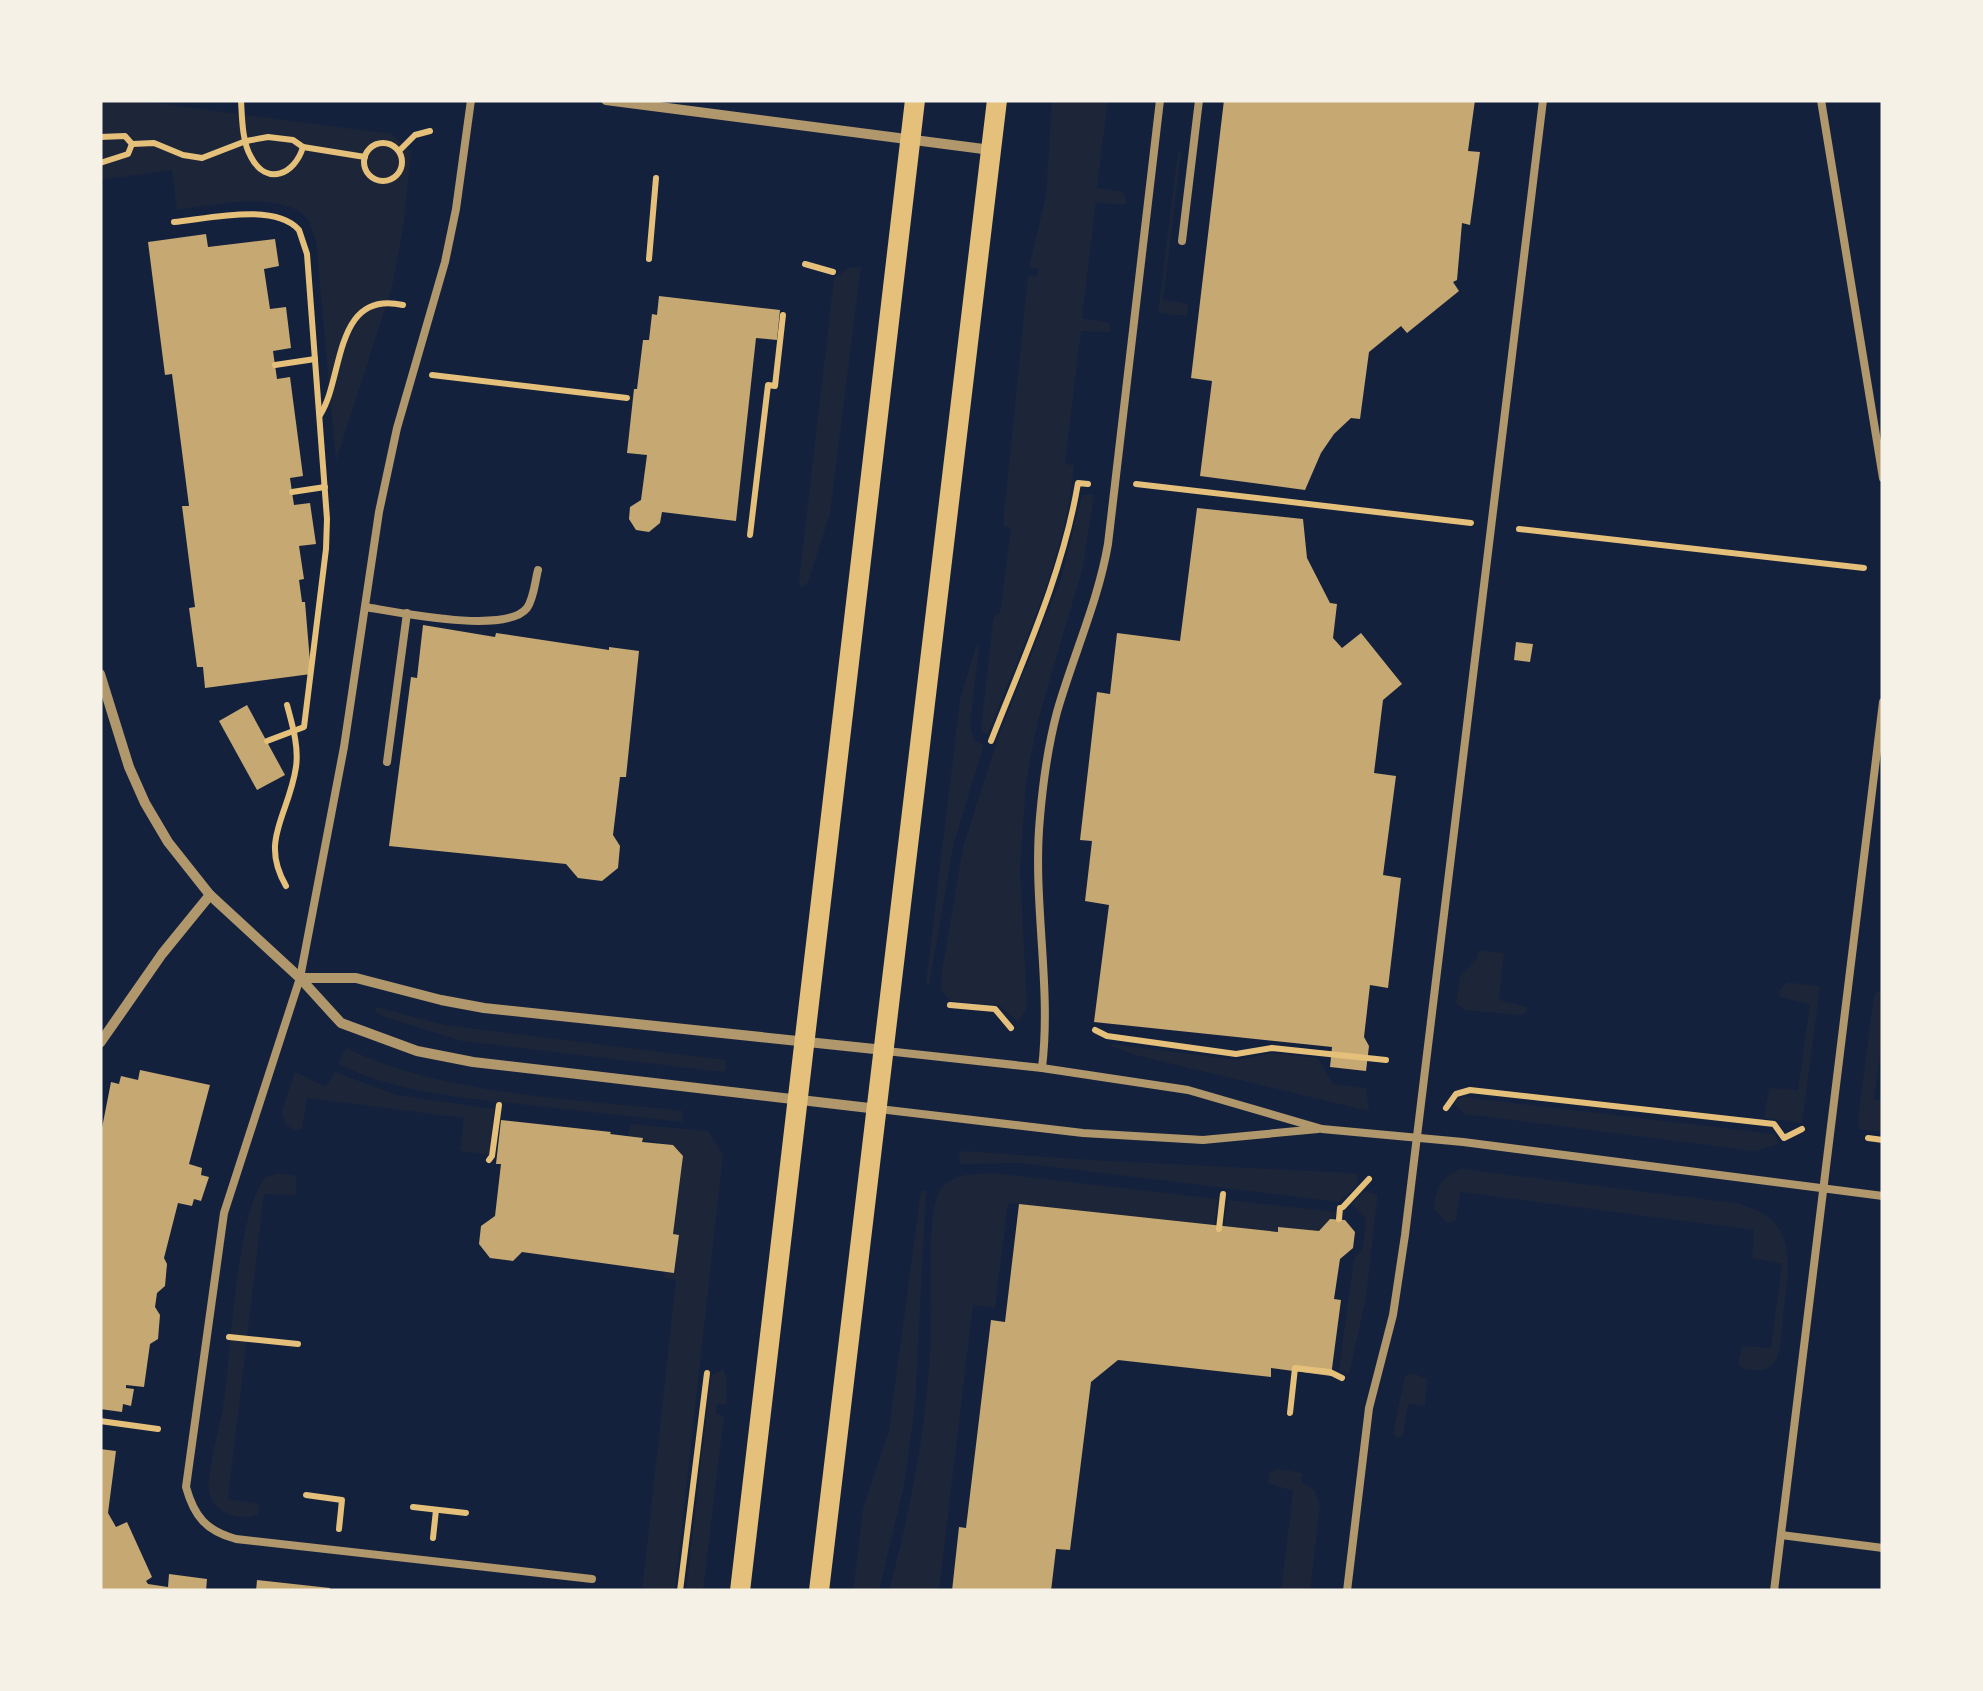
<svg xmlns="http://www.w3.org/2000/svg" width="1983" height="1691" font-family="Inter,sans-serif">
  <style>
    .green { fill: #1d2539 }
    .building { fill: #c6a872 }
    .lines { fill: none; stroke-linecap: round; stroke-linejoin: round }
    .path { stroke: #e5c07b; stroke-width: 6 }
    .service { stroke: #b1986c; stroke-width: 8 }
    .minor { stroke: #b1986c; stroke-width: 10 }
    .secondary { stroke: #e5c07b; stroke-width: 20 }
  </style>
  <rect width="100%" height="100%" fill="#14213d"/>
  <g class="green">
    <path d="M100,100H132L392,134L411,152L404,222L392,287L336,461L316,241C313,234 311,224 307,219C282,189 211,206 177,210L172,170L100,180Z"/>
    <path d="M1052,100H1108L1097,188L1123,192L1127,202L1122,205L1096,202L1082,318L1109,323L1111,332L1081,331L1065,463L1074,466C1065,561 1022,646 988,734L982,733L981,728L993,622L995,615L1000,613L1011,528L1004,526V514L1028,276L1037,277L1039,269L1029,267L1046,195Z"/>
    <path d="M1178,152L1181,153L1163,300L1188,304L1187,316L1158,313Z"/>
    <path d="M861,266L830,514L808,582L801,588L799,581L834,279L848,268Z"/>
    <path d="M1094,494L1083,567L1038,720L1026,782L1020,869L1027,1007L1018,1022L999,1005L950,1001L941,989L942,971L963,847L998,738L1061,579L1082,495Z"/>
    <path d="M976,646L979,647L970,725L974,740L984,745L954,842L929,985L926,984L960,699Z"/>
    <path d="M1479,950L1504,953L1499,1000L1527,1007L1526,1013L1520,1015L1465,1010L1456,1003L1460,976L1476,960Z"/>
    <path d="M1787,982L1820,987L1802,1123L1764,1118L1769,1088L1798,1090L1810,1004L1780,997L1779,991Z"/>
    <path d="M1878,991L1883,992V1031L1874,1099L1883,1101V1132L1859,1129L1858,1119L1874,995Z"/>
    <path d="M376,1007L445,1025L725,1060L726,1069L723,1072L462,1041L385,1017L376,1012Z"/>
    <path d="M1112,1044L1239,1060L1271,1053L1318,1058L1333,1084L1366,1088L1369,1111L1139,1056L1110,1046Z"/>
    <path d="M346,1048C446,1096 573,1098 683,1111L682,1122C627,1116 573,1110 519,1104C458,1097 395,1092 338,1064Z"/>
    <path d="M295,1072L326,1087L335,1072L396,1095L494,1109L489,1155L460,1151L464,1118L307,1098L302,1129L294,1130L285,1124L282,1111Z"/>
    <path d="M1463,1097L1774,1134L1779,1144L1754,1151L1465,1114L1455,1105L1456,1100Z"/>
    <path d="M630,1124L708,1131L723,1155L675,1591H642L676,1280L664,1278V1271L675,1272L679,1236L673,1234L683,1157L673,1145L628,1136Z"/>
    <path d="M965,1151L1091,1160L1333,1172L1357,1174L1358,1185L1339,1202L1020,1163L960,1164L959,1153Z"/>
    <path d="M1462,1169L1735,1203C1801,1218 1789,1264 1783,1317C1781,1330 1782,1352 1774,1363C1766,1373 1755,1370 1744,1369L1738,1364L1742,1346L1771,1348L1782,1264L1752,1258L1754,1230L1460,1192L1456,1220L1447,1223L1434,1209C1435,1189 1442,1175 1462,1169Z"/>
    <path d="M279,1173L296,1176V1195L264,1194L228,1499L260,1504L258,1514C241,1522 213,1513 209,1492C206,1472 221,1424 224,1401C231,1351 237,1212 265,1177Z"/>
    <path d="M992,1173L1218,1199L1214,1225L1008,1203L995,1308L973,1305L939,1591H889C914,1494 932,1402 931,1302C931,1278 927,1205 942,1188C954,1173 975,1174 992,1173Z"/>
    <path d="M921,1190L926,1191L915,1405L904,1486L879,1591H853L863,1509L889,1430Z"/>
    <path d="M1365,1191L1377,1195V1200L1366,1298L1349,1375L1339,1370L1354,1259L1363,1248L1366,1218L1352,1204Z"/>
    <path d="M1228,1200L1336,1212L1334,1223L1316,1236L1224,1226Z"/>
    <path d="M723,1369L727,1380L726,1405L717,1404L716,1414L724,1416L703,1591H686L711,1376Z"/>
    <path d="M1413,1373L1427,1379L1425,1406L1408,1404L1403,1435L1397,1438L1393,1434L1405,1376Z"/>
    <path d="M1277,1469L1303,1473L1301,1482L1315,1490L1320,1506L1310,1591H1281L1293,1491L1268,1483L1269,1473Z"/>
  </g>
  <g class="building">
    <path d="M1224,100H1475L1468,151L1480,152L1470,225L1462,223L1457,280L1453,282L1459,291L1407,333L1401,326L1369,352L1360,419L1351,418L1334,434L1321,453L1305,490L1200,476L1212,381L1191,378Z"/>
    <path d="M206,234L208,247L275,239L279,266L264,269L270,309L286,307L291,348L273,351L277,379L290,377L303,476L290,478L292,492L294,505L310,503L316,544L299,546L304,579L299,580L302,602H305L311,674L205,688L203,667H197L189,608L195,607L182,506H189L172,374L165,375L148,242Z"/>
    <path d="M659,296L780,310L777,340L756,338L736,521L662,512L660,523L649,532L636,530L629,519L630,507L641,500L647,455L627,453L634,389H637L643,340H649L652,314L657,315Z"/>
    <path d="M1197,508L1303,519L1307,558L1330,603L1337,604L1333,638L1342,648L1361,633L1402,684L1383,700L1374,773L1396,776L1383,875L1401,878L1388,988L1370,985L1364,1037L1369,1046L1366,1071L1330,1067L1332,1047L1094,1022L1109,905L1085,901L1092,841L1080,840L1097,692L1110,694L1117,633L1180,641Z"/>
    <path d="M423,625L495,637L496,633L609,650V647L639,651L626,777H620L613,835L620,846L618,868L602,881L578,878L566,864L389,846L411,677L417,678Z"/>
    <path d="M1516,642L1533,644L1530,662L1514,660Z"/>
    <path d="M247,705L285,775L257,790L219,721Z"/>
    <path d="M140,1070L210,1085L189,1164L202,1168L201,1175L209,1177L201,1201L194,1199L192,1206L178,1203L164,1258L167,1264L165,1286L157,1293L155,1307L160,1315L158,1339L150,1344L144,1387L126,1385V1388L134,1389L131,1406L123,1404L122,1412L100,1409V1138L111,1082L119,1084L121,1076L138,1080Z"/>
    <path d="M501,1120L611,1132L610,1134L643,1138L642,1142L673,1145L683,1156L673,1234L679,1235L674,1273L522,1252L513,1261L490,1258L479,1244L481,1226L495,1216L501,1164H496Z"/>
    <path d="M1019,1204L1278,1232V1227L1319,1231L1330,1219L1345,1220L1355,1232L1353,1248L1340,1259L1334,1299L1341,1300L1331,1376L1271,1368V1377L1118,1360L1091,1382L1070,1550L1056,1549L1051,1591H952L959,1527L966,1528L991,1320L1005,1322Z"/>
    <path d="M100,1449L116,1451L108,1513L116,1527L127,1522L152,1577L146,1581L148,1584L168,1587L169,1574L207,1579L206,1591H100Z"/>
    <path d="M257,1580L330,1588V1591H256Z"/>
  </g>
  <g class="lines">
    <g class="path">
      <path d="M241,100C242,117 242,142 251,157C267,187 295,174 303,147"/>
      <path d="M100,137L125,136L132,144L154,143L183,155L202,158L246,141L268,137L293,140L303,147L365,157"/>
      <circle cx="383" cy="162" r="19"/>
      <path d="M399,151L415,135L430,131"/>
      <path d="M100,163L128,154L132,144"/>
      <path d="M174,222C207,219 275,202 299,230L307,254L327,519L326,549L304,727L267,741"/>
      <path d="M649,259L656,178"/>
      <path d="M805,264L833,272"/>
      <path d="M275,365L315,359"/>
      <path d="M432,375L627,398"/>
      <path d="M320,415C344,379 333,289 403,305"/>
      <path d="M1136,484L1471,523"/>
      <path d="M292,492L325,487"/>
      <path d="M1519,529L1864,568"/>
      <path d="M750,535L768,385L775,386L783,315"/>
      <path d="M991,741C1024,657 1063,573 1078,483L1088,484"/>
      <path d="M286,886C259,840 289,815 296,767C299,746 292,724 287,705"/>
      <path d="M950,1005L995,1009L1011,1028"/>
      <path d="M1095,1030L1107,1036L1236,1054L1272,1048L1386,1060"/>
      <path d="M1446,1108L1456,1094L1470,1090L1774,1124L1784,1138L1802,1129"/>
      <path d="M1868,1138L1883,1140"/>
      <path d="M489,1160L492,1156L499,1105"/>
      <path d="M1343,1207L1369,1179"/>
      <path d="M1339,1219L1340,1208"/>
      <path d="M1219,1229L1223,1194"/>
      <path d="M229,1337L298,1344"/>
      <path d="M1290,1413L1295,1368L1330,1372L1342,1378"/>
      <path d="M100,1421L158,1429"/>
      <path d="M306,1495L342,1500L339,1529"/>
      <path d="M413,1507L466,1513"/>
      <path d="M433,1538L436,1510"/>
      <path d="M680,1591L707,1373"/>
    </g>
    <g class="service">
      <path d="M471,100L456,209L445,262L397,428L379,512L344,747L300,978L224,1213L186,1487C194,1516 206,1531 236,1539L592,1579"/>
      <path d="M1821,100L1883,478"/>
      <path d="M1182,241L1199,100"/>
      <path d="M365,607C397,612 506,635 527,608C534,598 535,581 538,570"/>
      <path d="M387,762L407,613"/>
      <path d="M886,1051L1042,1068L1188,1090L1322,1129L1463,1142L1883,1196"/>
      <path d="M1042,1068C1052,984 1032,901 1040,817C1043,782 1048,746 1057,712C1073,656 1098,602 1108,544L1160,100"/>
      <path d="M879,1109L1083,1133L1203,1140L1318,1129"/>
      <path d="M1781,1535L1883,1548"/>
      <path d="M1347,1591L1369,1408L1393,1315L1405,1235L1543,100"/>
      <path d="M1774,1591L1883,702"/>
    </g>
    <g class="minor">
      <path d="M606,100L991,150"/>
      <path d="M100,674L129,767L145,803L168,842L210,895L300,978L341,1023L417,1051L473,1062L878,1109"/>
      <path d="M300,978H356L441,1000L484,1008L884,1050"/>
      <path d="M100,1043L162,954L210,895"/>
    </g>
    <g class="secondary">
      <path d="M740,1591L915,100"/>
      <path d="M819,1591L997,100"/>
    </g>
  </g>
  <rect width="1983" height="1691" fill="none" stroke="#f6f1e7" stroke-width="205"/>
</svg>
